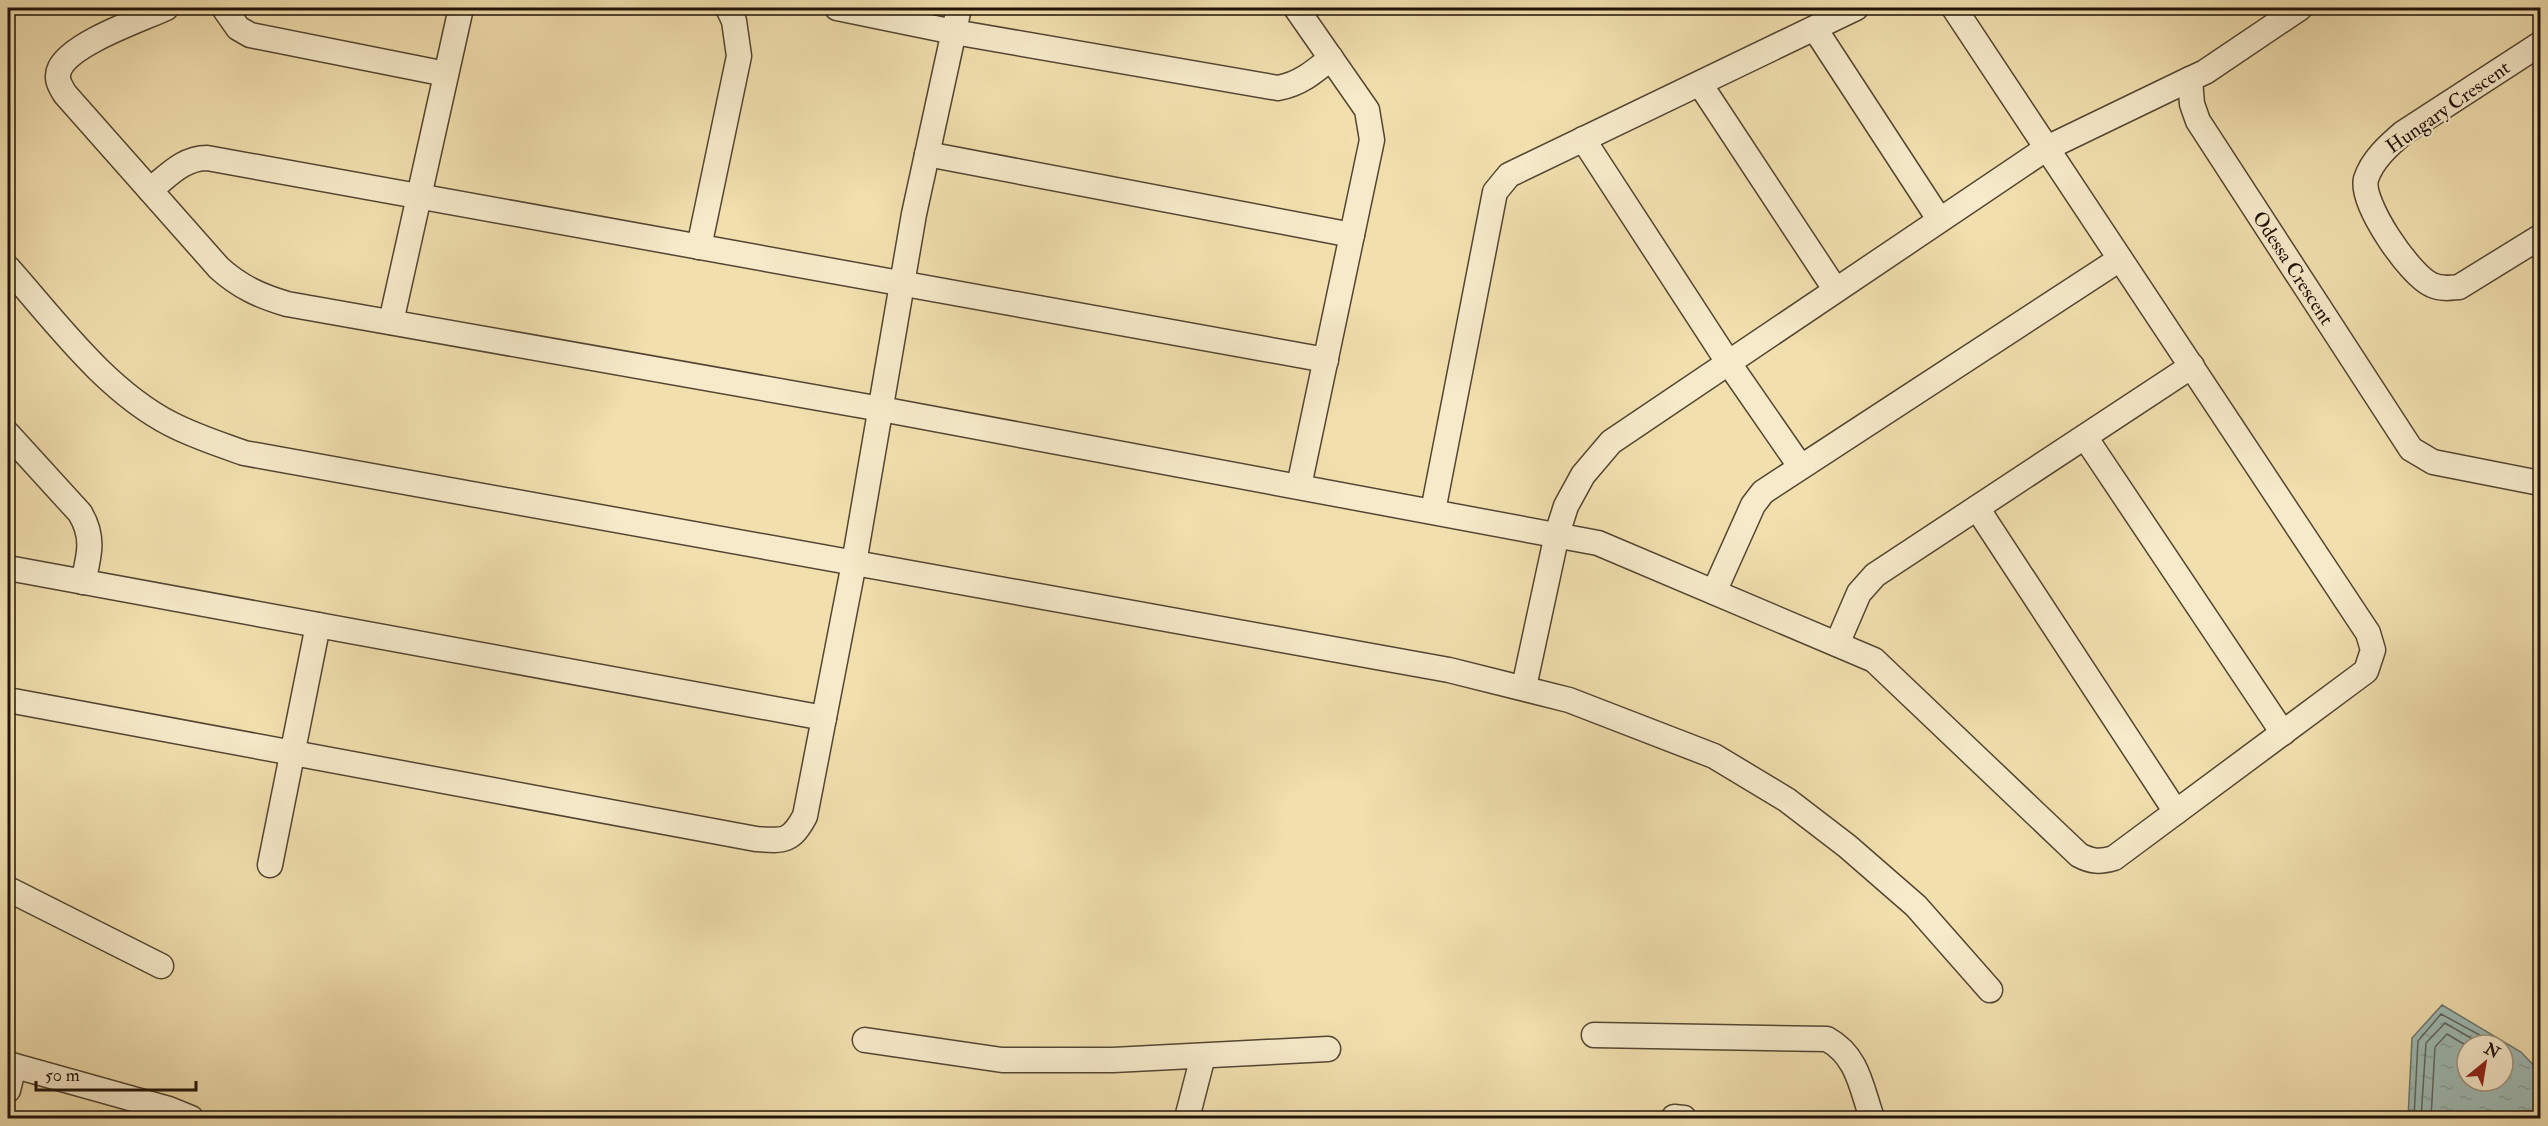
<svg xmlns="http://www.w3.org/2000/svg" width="2548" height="1126" font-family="'IM FELL Double Pica',serif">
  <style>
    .water { fill: url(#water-ripples); stroke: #6c776f; stroke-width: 1.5; fill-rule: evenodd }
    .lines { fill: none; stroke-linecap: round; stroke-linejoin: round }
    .shore { stroke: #5f665e; stroke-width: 1.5 }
    .minor-casing { stroke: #544632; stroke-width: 27 }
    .minor { stroke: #f6eaca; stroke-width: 24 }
    .labels { text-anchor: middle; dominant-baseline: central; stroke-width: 5; stroke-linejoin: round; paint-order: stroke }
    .street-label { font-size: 20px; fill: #201308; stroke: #f6eaca }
  </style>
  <defs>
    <pattern id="water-ripples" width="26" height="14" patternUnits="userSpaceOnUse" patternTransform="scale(1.5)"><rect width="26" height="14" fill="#9ebab3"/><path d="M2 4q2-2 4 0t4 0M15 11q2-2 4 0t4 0" fill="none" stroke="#889f98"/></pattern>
  </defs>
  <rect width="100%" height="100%" fill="#f1dfae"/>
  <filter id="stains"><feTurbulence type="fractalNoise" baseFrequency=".00333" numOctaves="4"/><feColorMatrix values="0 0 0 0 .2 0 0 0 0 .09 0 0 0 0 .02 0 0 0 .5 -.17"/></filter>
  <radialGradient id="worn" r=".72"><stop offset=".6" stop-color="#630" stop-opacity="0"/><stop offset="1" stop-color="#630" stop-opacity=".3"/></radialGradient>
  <path class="water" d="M2442,1005L2521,1052L2540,1072V1118H2408L2412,1038ZM2467,1045H2503V1081H2467Z"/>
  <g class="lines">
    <g class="shore">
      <path d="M2414,1118L2418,1041L2441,1014L2498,1045"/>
      <path d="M2421,1118L2426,1043L2445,1023L2483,1045"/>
      <path d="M2431,1118L2435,1047L2447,1034L2467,1046"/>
    </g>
    <defs>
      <g id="minor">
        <path d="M166,8C140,20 72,43 60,68C55,78 60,86 65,94L219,268C240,287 260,296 287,304L881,409L1598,543L1874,660L2079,855C2092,862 2100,862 2114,858L2366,671L2373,650L2368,633L1954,8"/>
        <path d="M224,8L238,28L250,35L446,74"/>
        <path d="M837,8L954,32L1278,88C1300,84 1314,72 1331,58"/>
        <path d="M1296,8L1367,110L1372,140L1299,486"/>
        <path d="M2300,8L2205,72L2190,79L2192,104L2198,121L2411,449L2433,462L2540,483"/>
        <path d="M1815,29L1939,219"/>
        <path d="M2540,44L2403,133C2389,145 2372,160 2366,179C2360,203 2410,276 2432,285C2441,289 2449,288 2459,287L2540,237"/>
        <path d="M1700,84L1835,289"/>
        <path d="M1583,139L1728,362L1800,466"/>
        <path d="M927,154L1352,235"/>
        <path d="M150,190C168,176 183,158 207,158L1326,360"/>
        <path d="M699,247L739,56L734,21L728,8"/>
        <path d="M8,268C56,322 105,390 171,424C194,436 219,444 244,453L1449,670L1569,700L1714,756L1787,800L1847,846L1916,906L1990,990"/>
        <path d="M391,322L461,8"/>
        <path d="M8,434L80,513C95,538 89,556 83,582"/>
        <path d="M2085,437L2283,733"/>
        <path d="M1977,508L2176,812"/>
        <path d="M1433,511L1495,192L1509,175L1856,8"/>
        <path d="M8,568L824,718"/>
        <path d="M1714,592L1753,505L1763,492L2120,259"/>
        <path d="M1837,644L1859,593L1875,575L2192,366"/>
        <path d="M1524,687L1557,534L1566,506L1583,475L1611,442L2047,148L2190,79"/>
        <path d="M8,700L756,839C784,841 791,842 805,816L854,563L914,214L959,8"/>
        <path d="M270,865L318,625"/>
        <path d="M8,889L161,966"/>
        <path d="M1594,1035L1827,1039C1858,1056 1861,1087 1872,1118"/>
        <path d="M865,1040L1002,1060H1113L1328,1049"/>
        <path d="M8,1064L169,1109L191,1118"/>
        <path d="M8,1090L14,1066"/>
        <path d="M1674,1117L1684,1118"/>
        <path d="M1187,1118L1203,1056"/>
      </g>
    </defs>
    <use href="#minor" class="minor-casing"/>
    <use href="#minor" class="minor"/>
  </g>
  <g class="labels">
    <g class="street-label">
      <text transform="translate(2448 107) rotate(-35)">Hungary Crescent</text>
      <text transform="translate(2293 268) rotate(57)">Odessa Crescent</text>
    </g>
  </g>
  <rect width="2548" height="1126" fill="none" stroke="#f1dfae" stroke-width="30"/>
  <rect x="9" y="9" width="2530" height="1108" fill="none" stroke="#201308" stroke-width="3"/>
  <rect x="15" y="15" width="2518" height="1096" fill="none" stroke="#201308" stroke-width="1.5"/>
  <g transform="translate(2485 1063) rotate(30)"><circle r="28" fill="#f6eaca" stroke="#a0947c" stroke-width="1.5"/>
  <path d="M0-4.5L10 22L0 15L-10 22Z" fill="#8f2418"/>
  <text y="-9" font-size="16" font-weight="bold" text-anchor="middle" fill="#201308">N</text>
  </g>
  <path d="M36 1081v9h160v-9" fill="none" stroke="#201308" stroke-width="3"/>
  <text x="45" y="1081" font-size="18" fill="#201308" stroke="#f6eaca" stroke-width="4.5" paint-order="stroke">50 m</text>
  <rect width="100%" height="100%" filter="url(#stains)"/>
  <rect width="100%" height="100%" fill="url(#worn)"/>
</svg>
